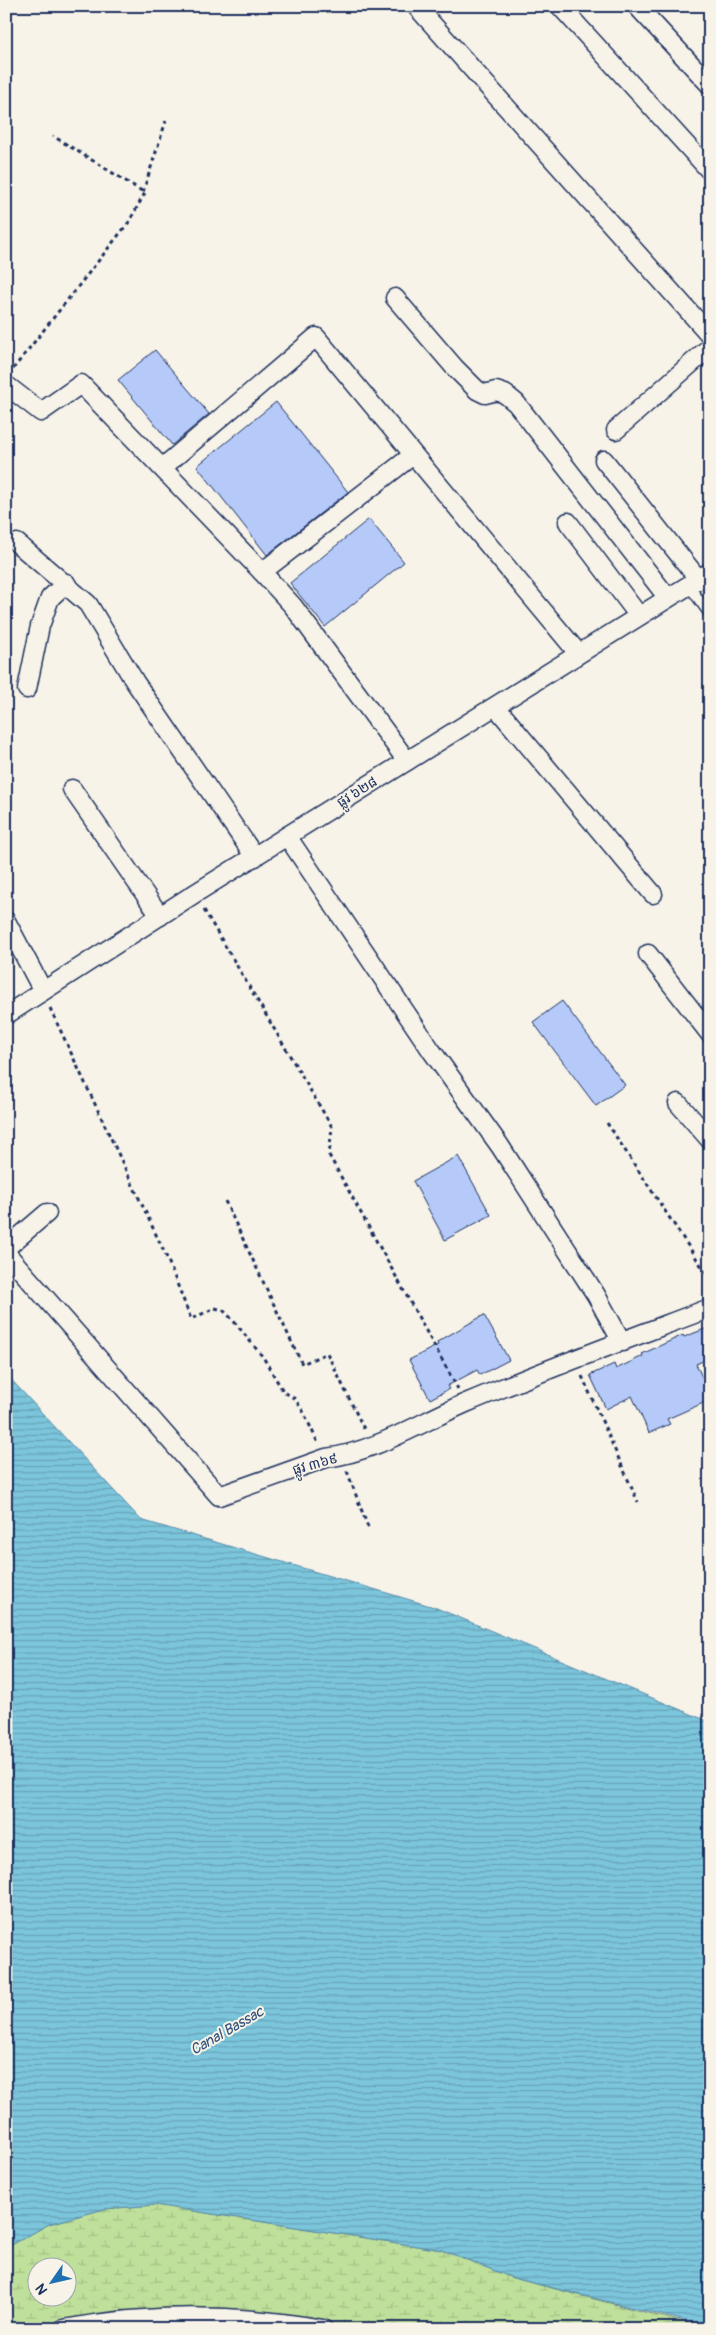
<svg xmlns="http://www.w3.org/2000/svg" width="716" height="2335" font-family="Pangolin,'Noto Sans Khmer',sans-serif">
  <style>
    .wetland { fill: url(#wetland-marsh); stroke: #6d887c; fill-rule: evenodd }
    .water { fill: url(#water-rules); stroke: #558aaa }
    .building { fill: #b5caf9; stroke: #1b2f5e }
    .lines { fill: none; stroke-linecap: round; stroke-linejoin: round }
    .lane-casing { stroke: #1b2f5e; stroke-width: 12 }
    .street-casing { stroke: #1b2f5e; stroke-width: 21 }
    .path { stroke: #1b2f5e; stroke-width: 3; stroke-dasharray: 4 4; stroke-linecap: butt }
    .lane { stroke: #f7f3e8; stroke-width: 9 }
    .street { stroke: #f7f3e8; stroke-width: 18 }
    .labels { text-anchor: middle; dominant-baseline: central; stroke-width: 4; stroke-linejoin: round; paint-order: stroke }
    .street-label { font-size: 14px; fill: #1b2f5e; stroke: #f7f3e8 }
    .water-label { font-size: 15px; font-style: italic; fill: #33557e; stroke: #f7f3e8 }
  </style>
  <defs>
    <pattern id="wetland-marsh" width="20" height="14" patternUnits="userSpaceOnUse" patternTransform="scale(1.25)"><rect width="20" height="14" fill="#bfe09a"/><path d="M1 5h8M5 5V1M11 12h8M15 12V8" fill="none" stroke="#a4c087"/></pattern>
    <pattern id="water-rules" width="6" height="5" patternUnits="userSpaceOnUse" patternTransform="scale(1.25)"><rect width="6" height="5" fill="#7cc6dc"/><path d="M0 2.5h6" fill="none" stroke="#65a1b6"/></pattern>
  </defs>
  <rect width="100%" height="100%" fill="#f7f3e8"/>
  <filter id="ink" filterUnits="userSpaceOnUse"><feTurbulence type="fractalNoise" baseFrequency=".02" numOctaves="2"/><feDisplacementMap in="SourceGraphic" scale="10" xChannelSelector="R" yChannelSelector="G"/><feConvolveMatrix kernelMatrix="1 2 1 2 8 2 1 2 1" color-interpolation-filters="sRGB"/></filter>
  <g filter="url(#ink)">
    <path class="wetland" d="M155,2205L442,2250L513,2278L710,2329H323L291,2323L6,2329V2248L49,2224L104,2209ZM38,2268H68V2298H38Z"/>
    <path class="water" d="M6,1374L141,1520L434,1607L710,1722V2327L513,2278L442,2250L155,2205L104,2209L49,2224L6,2248Z"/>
    <g class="building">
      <path d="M155,350L209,414L172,445L118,380Z"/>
      <path d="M276,402L348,492L267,555L197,466Z"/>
      <path d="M369,519L404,562L325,627L290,583Z"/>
      <path d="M562,1001L625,1085L596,1106L533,1022Z"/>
      <path d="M458,1156L491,1215L445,1240L413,1181Z"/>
      <path d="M484,1315L509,1360L480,1375L477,1370L447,1386L449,1389L430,1399L409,1360L438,1345L437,1342Z"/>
      <path d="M710,1327V1358L696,1364L710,1394V1400L667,1419L670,1424L649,1433L632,1396L606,1409L590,1375L614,1364L616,1369L643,1356L642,1354L683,1335L684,1337Z"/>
    </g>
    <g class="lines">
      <defs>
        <path id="lane" d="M689,586L710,615"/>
        <g id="street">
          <path d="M416,6L710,335"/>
          <path d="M560,6L710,171"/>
          <path d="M637,6L710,85"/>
          <path d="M395,298L455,368L477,390L485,394L496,391L505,394L516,403L668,598"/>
          <path d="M6,385L41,412L81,384L262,572L293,606L407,761"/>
          <path d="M616,430L710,347"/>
          <path d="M604,460L699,580"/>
          <path d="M162,468L316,337L578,653"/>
          <path d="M568,522L639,616"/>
          <path d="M17,543L88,604L135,682L255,857"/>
          <path d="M262,572L413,455"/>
          <path d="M27,689L40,626L50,598L66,583"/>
          <path d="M496,707L653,894"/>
          <path d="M72,789L160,916"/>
          <path d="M287,836L431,1050L500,1146L596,1295L622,1342"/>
          <path d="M6,921L43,991"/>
          <path d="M648,954L710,1034"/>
          <path d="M6,1015L194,894L710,572"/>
          <path d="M678,1103L710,1140"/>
          <path d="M6,1248L47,1213"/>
          <path d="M6,1253L219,1496L326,1458C375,1452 421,1422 466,1403C546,1369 628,1339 710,1308"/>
          <path d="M63,2329C149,2313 238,2314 323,2329"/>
        </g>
      </defs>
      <use href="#lane" class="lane-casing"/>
      <use href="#street" class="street-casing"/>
      <g class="path">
        <path d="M143,192L166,121"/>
        <path d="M13,369L129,222L145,193L53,136"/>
        <path d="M204,910L332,1127L329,1155L458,1389"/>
        <path d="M50,1008L167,1258L191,1319L215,1308L223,1310L232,1319L263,1357L283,1391L295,1399L303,1411L318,1443"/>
        <path d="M607,1123L710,1279"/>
        <path d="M225,1201L302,1364L327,1353L364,1429"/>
        <path d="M582,1376L638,1502"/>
        <path d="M347,1471L369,1530"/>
      </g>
      <use href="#lane" class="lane"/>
      <use href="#street" class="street"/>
    </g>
  </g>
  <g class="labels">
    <g class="street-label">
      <text transform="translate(357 792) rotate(-32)">ផ្លូវ ៦២៨</text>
      <text transform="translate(315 1464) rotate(-16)">ផ្លូវ ៣៦៩</text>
    </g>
    <g class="water-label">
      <text transform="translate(227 2031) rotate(-30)">Canal Bassac</text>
    </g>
  </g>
  <rect width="716" height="2335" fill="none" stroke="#f7f3e8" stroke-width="25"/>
  <rect x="12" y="12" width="691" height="2310" fill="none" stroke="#1b2f5e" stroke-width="2" filter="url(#ink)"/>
  <g transform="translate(52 2282) rotate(236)"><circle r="24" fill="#f7f3e8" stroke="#9fa5b1"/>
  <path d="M0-4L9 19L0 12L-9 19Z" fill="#1f6fb2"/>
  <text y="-8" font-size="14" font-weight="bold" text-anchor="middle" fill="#1b2f5e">N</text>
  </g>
</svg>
